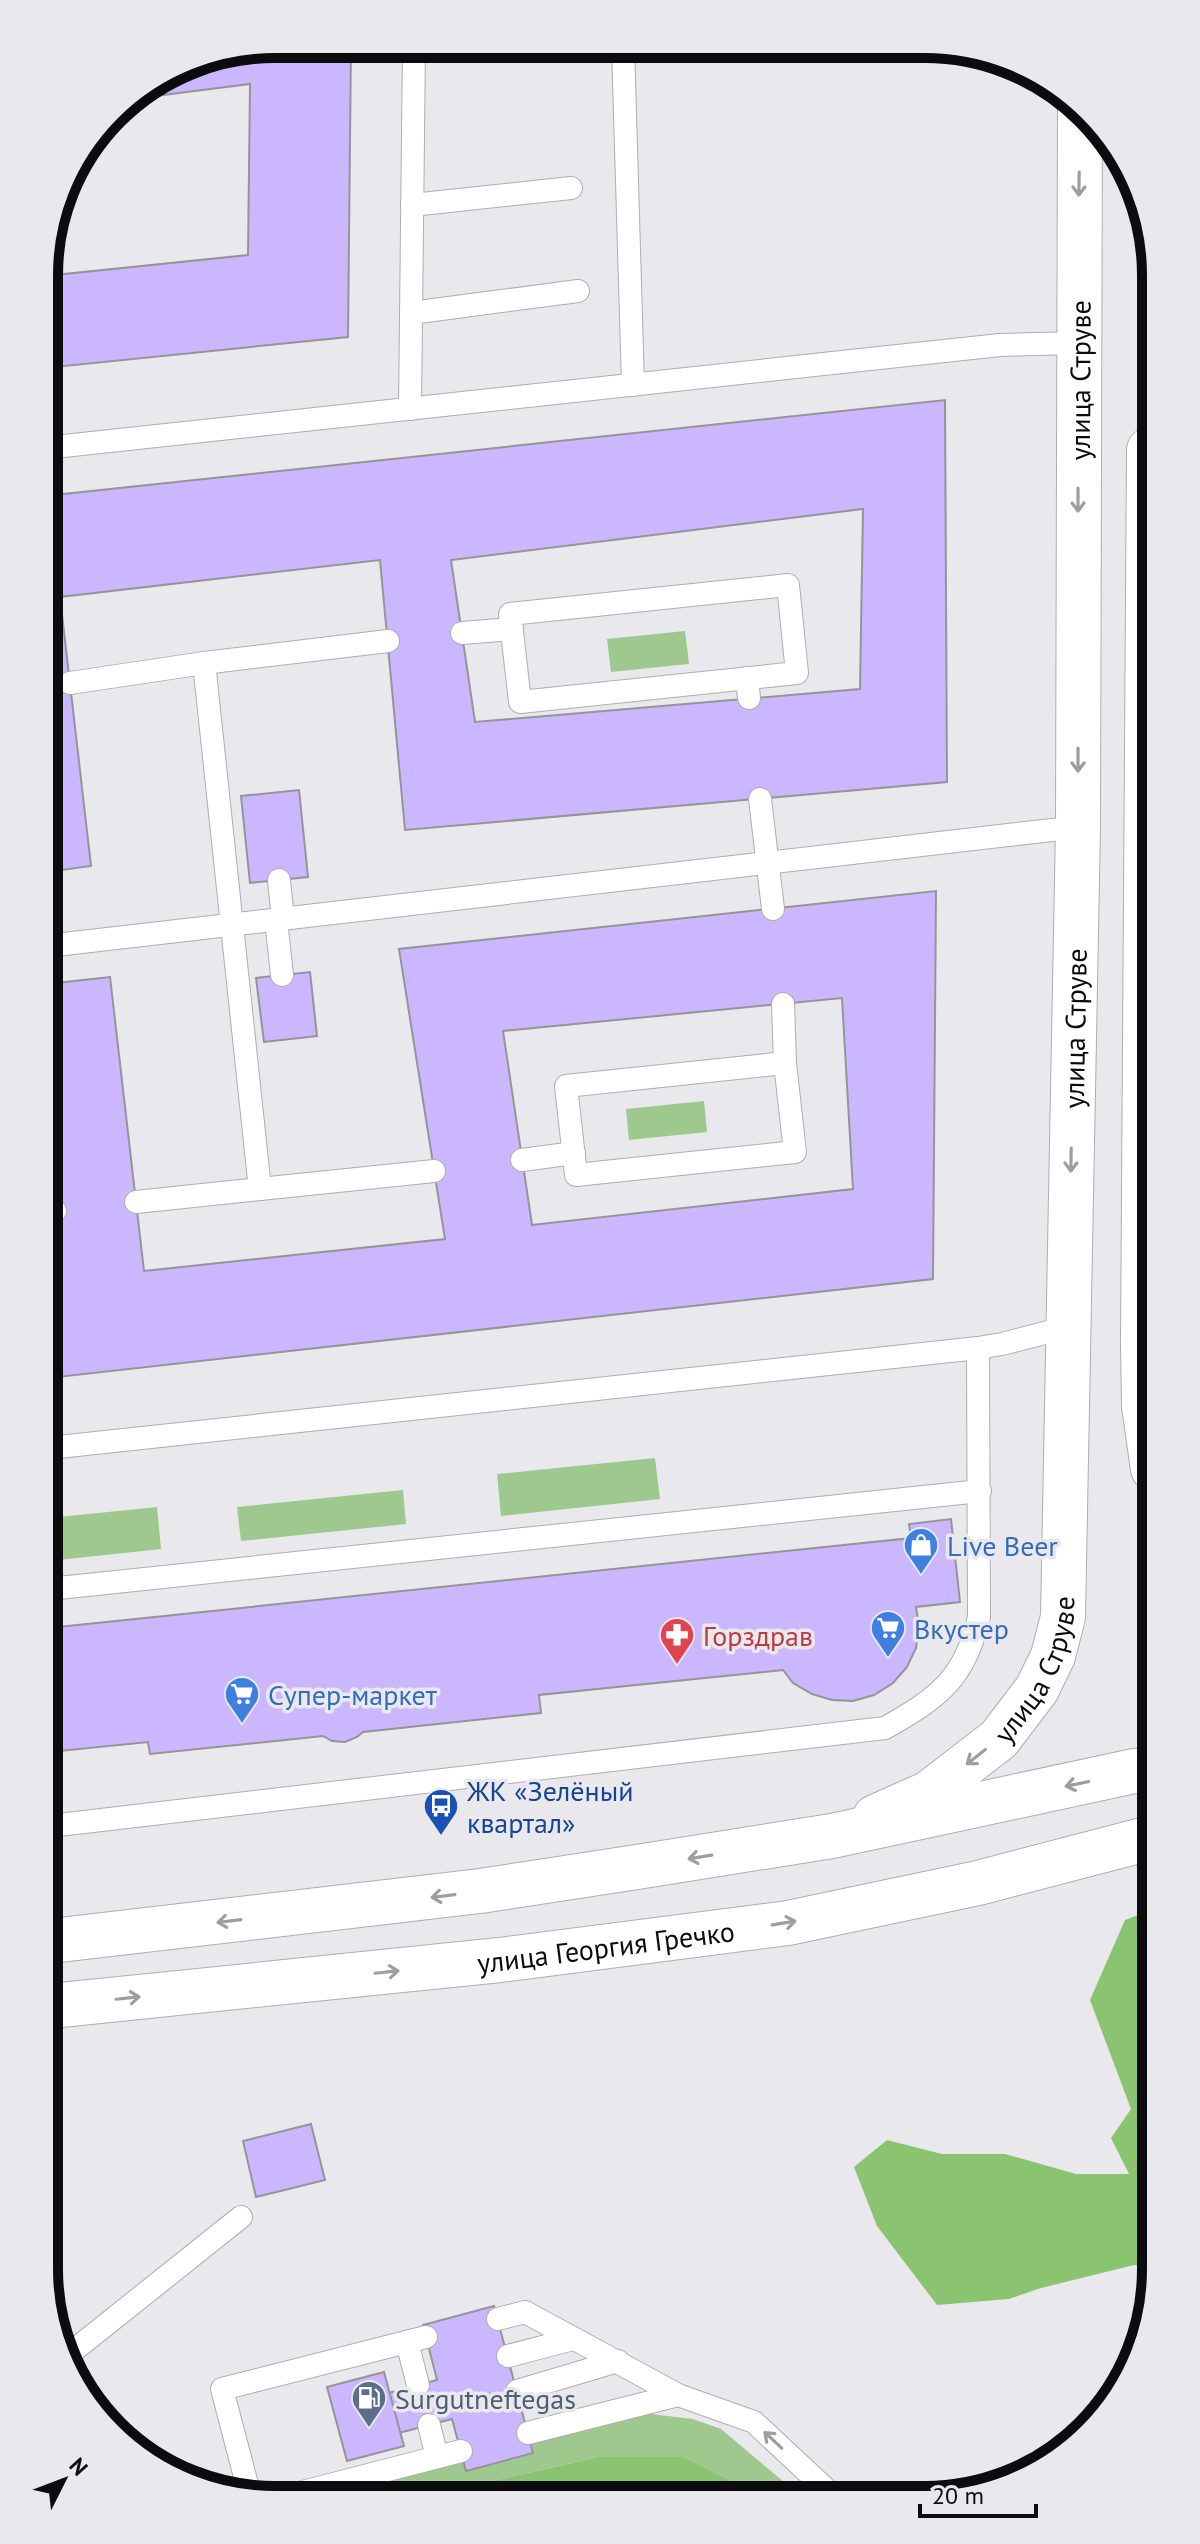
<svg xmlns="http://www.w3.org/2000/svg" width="1200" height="2544" font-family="'PT Sans',sans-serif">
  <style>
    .green { fill: #9fc88e }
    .forest { fill: #8bc471 }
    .building { fill: #cbb7ff; stroke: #959497; stroke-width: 2; fill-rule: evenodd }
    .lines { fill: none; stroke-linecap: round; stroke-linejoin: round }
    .lane-casing { stroke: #aeaeb1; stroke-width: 24 }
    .street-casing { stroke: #aeaeb1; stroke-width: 46 }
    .secondary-casing { stroke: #aeaeb1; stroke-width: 46 }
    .lane { stroke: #fff; stroke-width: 22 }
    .street { stroke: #fff; stroke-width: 44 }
    .secondary { stroke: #fff; stroke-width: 44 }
    .oneway { stroke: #9e9e9f }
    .labels { text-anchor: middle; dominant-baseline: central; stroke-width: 7; stroke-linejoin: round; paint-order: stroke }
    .street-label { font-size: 28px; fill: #0c0c0e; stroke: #e9e9ed }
    .shop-label { font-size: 28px; fill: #366cbe; stroke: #e9e9ed; text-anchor: start }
    .health-label { font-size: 28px; fill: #be3a42; stroke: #e9e9ed; text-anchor: start }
    .transit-label { font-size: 28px; fill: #164399; stroke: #e9e9ed; text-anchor: start }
    .service-label { font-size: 28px; fill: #4e5e75; stroke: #e9e9ed; text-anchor: start }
    .rim { fill: none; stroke: #0c0c0e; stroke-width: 10 }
  </style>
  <rect width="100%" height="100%" fill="#e9e9ed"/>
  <g class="green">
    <path d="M685,631L689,664L611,672L607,639Z"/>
    <path d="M704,1101L707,1132L629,1140L626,1109Z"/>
    <path d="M655,1458L660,1499L501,1516L497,1474Z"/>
    <path d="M403,1490L406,1524L241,1541L237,1507Z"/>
    <path d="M157,1507L161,1549L49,1561V1518Z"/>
    <path d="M643,2413L693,2419L721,2429L797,2493H740L735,2483L684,2457H598L431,2495H335Z"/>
  </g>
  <g class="forest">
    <path d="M1154,1909L1155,2267L1134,2265L1041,2288L1009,2299L937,2305L877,2226L854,2167L887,2140L942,2154H1005L1076,2174H1129L1111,2138L1131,2109L1090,2000L1125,1920Z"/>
    <path d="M598,2457H684L735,2483L740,2493L431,2495Z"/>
  </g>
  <g class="building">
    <path d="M275,44H351L348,337L45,368V276L248,255L250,84L124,100L187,61Z"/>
    <path d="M945,400L947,782L405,830L380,560L60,597L91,866L47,872L45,496ZM863,509L860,689L475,722L451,560Z"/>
    <path d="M299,790L308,877L250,883L241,796Z"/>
    <path d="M936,891L933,1279L49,1378L48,1276L62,1274L48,1151L47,984L110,977L144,1271L445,1239L399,949ZM842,998L853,1189L532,1225L503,1031Z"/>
    <path d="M310,972L317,1036L264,1042L256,978Z"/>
    <path d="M951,1519L960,1602L916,1607L919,1626L916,1648L907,1667L893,1683L874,1695L853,1701L832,1700L812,1694L793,1683L783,1670L539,1695L541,1713L363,1732L357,1737L345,1742L332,1741L323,1736L150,1754L148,1742L50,1752L49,1628L911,1538L909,1524Z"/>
    <path d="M311,2124L325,2180L256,2197L243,2141Z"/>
    <path d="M494,2306L533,2453L466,2471L452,2419L376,2439L366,2399L437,2380L423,2325Z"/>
    <path d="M384,2372L404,2446L347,2461L327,2387Z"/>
  </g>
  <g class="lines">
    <defs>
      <g id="lane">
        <path d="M623,46L633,385"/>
        <path d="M412,205L571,188"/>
        <path d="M411,313L578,291"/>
        <path d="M410,409L414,45"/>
        <path d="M45,448L1000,345L1078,343"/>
        <path d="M788,585L797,673L520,702L510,614Z"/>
        <path d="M462,633L512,629"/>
        <path d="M747,678L749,698"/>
        <path d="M70,683L204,663"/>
        <path d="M760,799L773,909"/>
        <path d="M279,880L283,919"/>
        <path d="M276,920L282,975"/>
        <path d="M47,946L1078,827"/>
        <path d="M783,1004L785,1063"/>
        <path d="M785,1063L795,1152L576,1175L566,1086Z"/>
        <path d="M522,1160L574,1153"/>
        <path d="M260,1189L434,1171"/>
        <path d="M136,1202L260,1189L204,663L388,641"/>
        <path d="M48,1211H55"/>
        <path d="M49,1448L978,1348L1002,1344L1068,1327"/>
        <path d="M49,1589L980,1491"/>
        <path d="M50,1826L885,1728C938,1698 965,1679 979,1617L978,1348"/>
        <path d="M498,2319L525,2312L678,2395L754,2422L830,2493"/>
        <path d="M407,2342L418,2385"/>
        <path d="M68,2355L241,2217"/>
        <path d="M508,2356L573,2339"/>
        <path d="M517,2391L618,2361"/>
        <path d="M429,2425L437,2457"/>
        <path d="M528,2433L678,2395"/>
        <path d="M291,2495L461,2451"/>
        <path d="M250,2496L222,2389L426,2337"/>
      </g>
      <g id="street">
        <path d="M1149,450L1143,1342L1144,1406L1153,1469"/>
        <path id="s1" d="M875,1817L929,1793L999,1739L1037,1689L1053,1656L1063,1617L1078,827L1080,106"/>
        <path id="s2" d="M51,2006L500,1960L788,1923L978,1883L1154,1837"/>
      </g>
      <path id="secondary" d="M51,1941L480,1891L637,1867L832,1836L1134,1771L1154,1772"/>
    </defs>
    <use href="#lane" class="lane-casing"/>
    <use href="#street" class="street-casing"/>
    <use href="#secondary" class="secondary-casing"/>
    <use href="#lane" class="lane"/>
    <use href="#street" class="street"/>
    <use href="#secondary" class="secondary"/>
  </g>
  <defs><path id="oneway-shaft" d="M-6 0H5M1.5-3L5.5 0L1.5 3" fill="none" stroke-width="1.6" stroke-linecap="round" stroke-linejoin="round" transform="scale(2)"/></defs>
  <g class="oneway">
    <use href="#oneway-shaft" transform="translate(1079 184) rotate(91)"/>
    <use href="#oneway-shaft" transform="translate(1078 500) rotate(90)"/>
    <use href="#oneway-shaft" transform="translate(1078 760) rotate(90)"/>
    <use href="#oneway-shaft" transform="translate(1071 1160) rotate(91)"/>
    <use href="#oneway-shaft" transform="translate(976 1757) rotate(142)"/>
    <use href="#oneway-shaft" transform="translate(1077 1784) rotate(168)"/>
    <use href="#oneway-shaft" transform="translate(700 1857) rotate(171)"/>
    <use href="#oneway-shaft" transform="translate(443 1896) rotate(173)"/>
    <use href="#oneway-shaft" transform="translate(229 1921) rotate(173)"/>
    <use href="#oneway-shaft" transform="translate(784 1923) rotate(-9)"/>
    <use href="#oneway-shaft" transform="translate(387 1972) rotate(-6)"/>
    <use href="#oneway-shaft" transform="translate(128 1998) rotate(-6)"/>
    <use href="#oneway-shaft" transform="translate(773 2440) rotate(-137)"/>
  </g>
  <defs>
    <symbol id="shop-pin" viewBox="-11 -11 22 30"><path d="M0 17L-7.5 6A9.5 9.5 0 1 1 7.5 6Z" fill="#3f7fe0" stroke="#e9e9ed"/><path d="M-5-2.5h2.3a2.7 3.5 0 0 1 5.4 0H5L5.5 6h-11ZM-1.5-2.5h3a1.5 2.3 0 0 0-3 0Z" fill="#fff"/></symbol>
    <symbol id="supermarket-pin" viewBox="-11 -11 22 30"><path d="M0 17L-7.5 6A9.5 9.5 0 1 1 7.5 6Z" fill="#3f7fe0" stroke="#e9e9ed"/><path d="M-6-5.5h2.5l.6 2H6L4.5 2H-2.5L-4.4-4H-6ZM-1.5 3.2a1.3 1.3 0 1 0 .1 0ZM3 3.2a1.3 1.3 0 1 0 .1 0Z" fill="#fff"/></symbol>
    <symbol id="pharmacy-pin" viewBox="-11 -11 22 30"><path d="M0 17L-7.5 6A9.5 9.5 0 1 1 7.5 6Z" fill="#e0444e" stroke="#e9e9ed"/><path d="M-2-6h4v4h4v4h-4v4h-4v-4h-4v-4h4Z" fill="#fff"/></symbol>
    <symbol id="bus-pin" viewBox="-11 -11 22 30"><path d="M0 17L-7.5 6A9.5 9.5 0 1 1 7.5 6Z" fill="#1a4fb4" stroke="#e9e9ed"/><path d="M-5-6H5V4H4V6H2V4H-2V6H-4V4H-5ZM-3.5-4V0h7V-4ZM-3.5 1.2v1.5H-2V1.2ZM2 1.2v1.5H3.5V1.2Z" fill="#fff"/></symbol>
    <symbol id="fuel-pin" viewBox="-11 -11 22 30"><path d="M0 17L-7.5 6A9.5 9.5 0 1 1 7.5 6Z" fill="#5c6f8a" stroke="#e9e9ed"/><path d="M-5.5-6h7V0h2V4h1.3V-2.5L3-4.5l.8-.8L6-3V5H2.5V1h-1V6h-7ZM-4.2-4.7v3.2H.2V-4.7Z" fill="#fff"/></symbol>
  </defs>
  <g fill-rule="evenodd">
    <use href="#shop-pin" x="901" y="1525" width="40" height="54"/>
    <use href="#supermarket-pin" x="868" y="1608" width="40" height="54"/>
    <use href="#pharmacy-pin" x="657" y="1615" width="40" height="54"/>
    <use href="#supermarket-pin" x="222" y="1674" width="40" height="54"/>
    <use href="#bus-pin" x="421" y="1786" width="40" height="54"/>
    <use href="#fuel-pin" x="349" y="2378" width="40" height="54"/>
  </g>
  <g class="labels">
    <g class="street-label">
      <text stroke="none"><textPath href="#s1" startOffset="1524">улица Струве</textPath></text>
      <text stroke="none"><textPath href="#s1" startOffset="876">улица Струве</textPath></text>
      <text stroke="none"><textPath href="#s1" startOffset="228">улица Струве</textPath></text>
      <text stroke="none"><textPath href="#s2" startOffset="558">улица Георгия Гречко</textPath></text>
    </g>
    <g class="shop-label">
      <text x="947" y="1545">Live Beer</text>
      <text x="914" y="1628">Вкустер</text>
      <text x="268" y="1694">Супер-маркет</text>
    </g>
    <g class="health-label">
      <text x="703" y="1635">Горздрав</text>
    </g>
    <g class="transit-label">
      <text x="467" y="1790">ЖК «Зелёный<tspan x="467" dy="32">квартал»</tspan></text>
    </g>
    <g class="service-label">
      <text x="395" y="2398">Surgutneftegas</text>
    </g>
  </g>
  <path d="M0 0H1200V2544H0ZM275 58H925A217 217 0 0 1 1142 275V2269A217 217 0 0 1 925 2486H275A217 217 0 0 1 58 2269V275A217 217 0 0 1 275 58Z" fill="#e9e9ed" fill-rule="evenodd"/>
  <path class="rim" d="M275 58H925A217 217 0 0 1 1142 275V2269A217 217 0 0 1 925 2486H275A217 217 0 0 1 58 2269V275A217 217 0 0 1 275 58Z"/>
  <g transform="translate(64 2480) rotate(48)" stroke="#e9e9ed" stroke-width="6" paint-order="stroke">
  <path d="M0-6L14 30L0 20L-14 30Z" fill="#0c0c0e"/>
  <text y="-12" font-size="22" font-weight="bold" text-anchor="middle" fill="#0c0c0e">N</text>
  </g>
  <path d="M920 2504v12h116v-12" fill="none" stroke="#0c0c0e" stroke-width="4"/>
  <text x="932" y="2504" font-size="24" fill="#0c0c0e" stroke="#e9e9ed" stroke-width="6" paint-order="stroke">20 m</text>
</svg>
